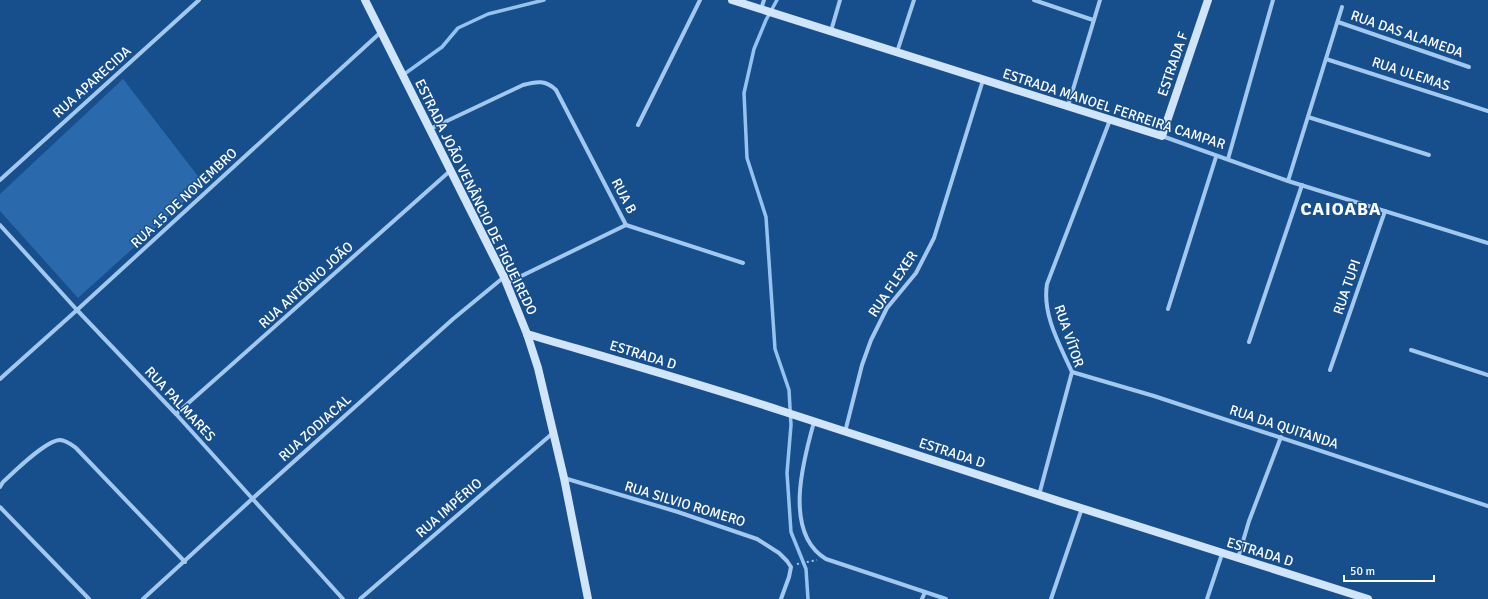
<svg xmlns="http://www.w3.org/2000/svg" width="1488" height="599" font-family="Signika,sans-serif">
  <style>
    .garden { fill: #2a69ac }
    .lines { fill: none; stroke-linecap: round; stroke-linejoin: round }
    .stream { stroke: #95c3f1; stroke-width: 3.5 }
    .path { stroke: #a2c8ef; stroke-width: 2; stroke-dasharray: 2 3; stroke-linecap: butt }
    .street { stroke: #a2c8ef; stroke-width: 4 }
    .secondary { stroke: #d0e4fa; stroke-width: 8 }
    .labels { text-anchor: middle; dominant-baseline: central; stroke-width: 3; stroke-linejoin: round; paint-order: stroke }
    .street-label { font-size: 14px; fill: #fff; stroke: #174f8d }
    .district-label { font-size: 18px; font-weight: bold; letter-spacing: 1px; fill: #fff; stroke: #174f8d }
  </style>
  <rect width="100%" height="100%" fill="#174f8d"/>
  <path class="garden" d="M123,79L204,184L78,298L0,211V194Z"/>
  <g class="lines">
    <g class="stream">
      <path d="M777,0L766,20L754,49L744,93L747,158L766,217L775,349L789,390L791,425L787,473L791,532L806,569L808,599"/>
      <path d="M403,75L442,47L458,28L488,14L544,0"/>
    </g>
    <path class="path" d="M797,564L817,560"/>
    <g class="street">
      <path d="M1034,0L1093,20"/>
      <path d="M761,9L764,0"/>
      <path d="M1338,22L1469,67"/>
      <path d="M831,31L840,0"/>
      <path d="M897,52L914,0"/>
      <path d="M1326,59L1488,111"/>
      <path d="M1068,106L1100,0"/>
      <path d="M1308,117L1429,155"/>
      <path d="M638,125L700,0"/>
      <path d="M430,129L523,85C537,81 546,80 556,90L626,225L743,263"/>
      <path d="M1162,136L1288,181L1488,243"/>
      <path d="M1228,159L1273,0"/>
      <path d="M0,180L199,0"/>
      <path d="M1288,181L1342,7"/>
      <path d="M0,225L77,310L176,414L343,599"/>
      <path d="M507,283L626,225"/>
      <path d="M1168,309L1216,157"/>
      <path d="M1249,342L1302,185"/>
      <path d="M1411,350L1488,375"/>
      <path d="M1330,370L1385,211"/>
      <path d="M1072,372L1154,396L1488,506"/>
      <path d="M0,379L77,310L381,32"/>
      <path d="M176,414L450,171"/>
      <path d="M814,422C803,461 783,533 826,559L946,599"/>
      <path d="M845,432L862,365L871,340L887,308L916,273L934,238L983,80"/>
      <path d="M564,478L678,512L757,539L779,553L787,561L791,567L789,577L781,599"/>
      <path d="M0,487L3,482C14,472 46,440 60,440C66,440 72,445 76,448L185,562"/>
      <path d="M1039,495L1072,372C1060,345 1042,315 1047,284L1110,120"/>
      <path d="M0,507L89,599"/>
      <path d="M1238,558L1249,521L1281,437"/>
      <path d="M143,599L252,499L453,319L504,277"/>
      <path d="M360,599L553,433"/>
      <path d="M922,599L925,592"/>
      <path d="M1051,599L1082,508"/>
      <path d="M1207,599L1222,554"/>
    </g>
    <g class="secondary">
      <path d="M365,0L504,277L527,334L538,368L564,478L588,599"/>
      <path d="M732,0L1162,136L1208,0"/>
      <path d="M527,334C612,359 697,383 782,411C977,475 1172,538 1368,599"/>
    </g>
  </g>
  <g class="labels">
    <g class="street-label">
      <text transform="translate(1407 34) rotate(19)">RUA DAS ALAMEDA</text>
      <text transform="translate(1173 64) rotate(-71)">ESTRADA F</text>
      <text transform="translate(1411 74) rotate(18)">RUA ULEMAS</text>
      <text transform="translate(92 82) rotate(-42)">RUA APARECIDA</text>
      <text transform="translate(1114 109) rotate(18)">ESTRADA MANOEL FERREIRA CAMPAR</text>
      <text transform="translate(624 196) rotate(62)">RUA B</text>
      <text transform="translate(476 197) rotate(64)">ESTRADA JOÃO VENÂNCIO DE FIGUEIREDO</text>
      <text transform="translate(184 198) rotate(-43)">RUA 15 DE NOVEMBRO</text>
      <text transform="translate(893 284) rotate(-56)">RUA FLEXER</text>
      <text transform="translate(306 285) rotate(-42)">RUA ANTÔNIO JOÃO</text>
      <text transform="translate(1347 287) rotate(-71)">RUA TUPI</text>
      <text transform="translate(1069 336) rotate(71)">RUA VÍTOR</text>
      <text transform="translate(643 355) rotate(17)">ESTRADA D</text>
      <text transform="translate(180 404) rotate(47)">RUA PALMARES</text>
      <text transform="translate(1284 427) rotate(18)">RUA DA QUITANDA</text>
      <text transform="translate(315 428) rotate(-42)">RUA ZODIACAL</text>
      <text transform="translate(952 453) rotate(18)">ESTRADA D</text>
      <text transform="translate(685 504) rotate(17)">RUA SILVIO ROMERO</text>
      <text transform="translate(449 508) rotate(-41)">RUA IMPÉRIO</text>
      <text transform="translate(1260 552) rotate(17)">ESTRADA D</text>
    </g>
    <g class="district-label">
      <text x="1341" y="209">CAIOABA</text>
    </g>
  </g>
  <path d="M1344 575v6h90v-6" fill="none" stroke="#ffffff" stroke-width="2"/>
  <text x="1350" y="575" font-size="12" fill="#ffffff" stroke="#174f8d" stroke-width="3" paint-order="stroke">50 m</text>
</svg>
